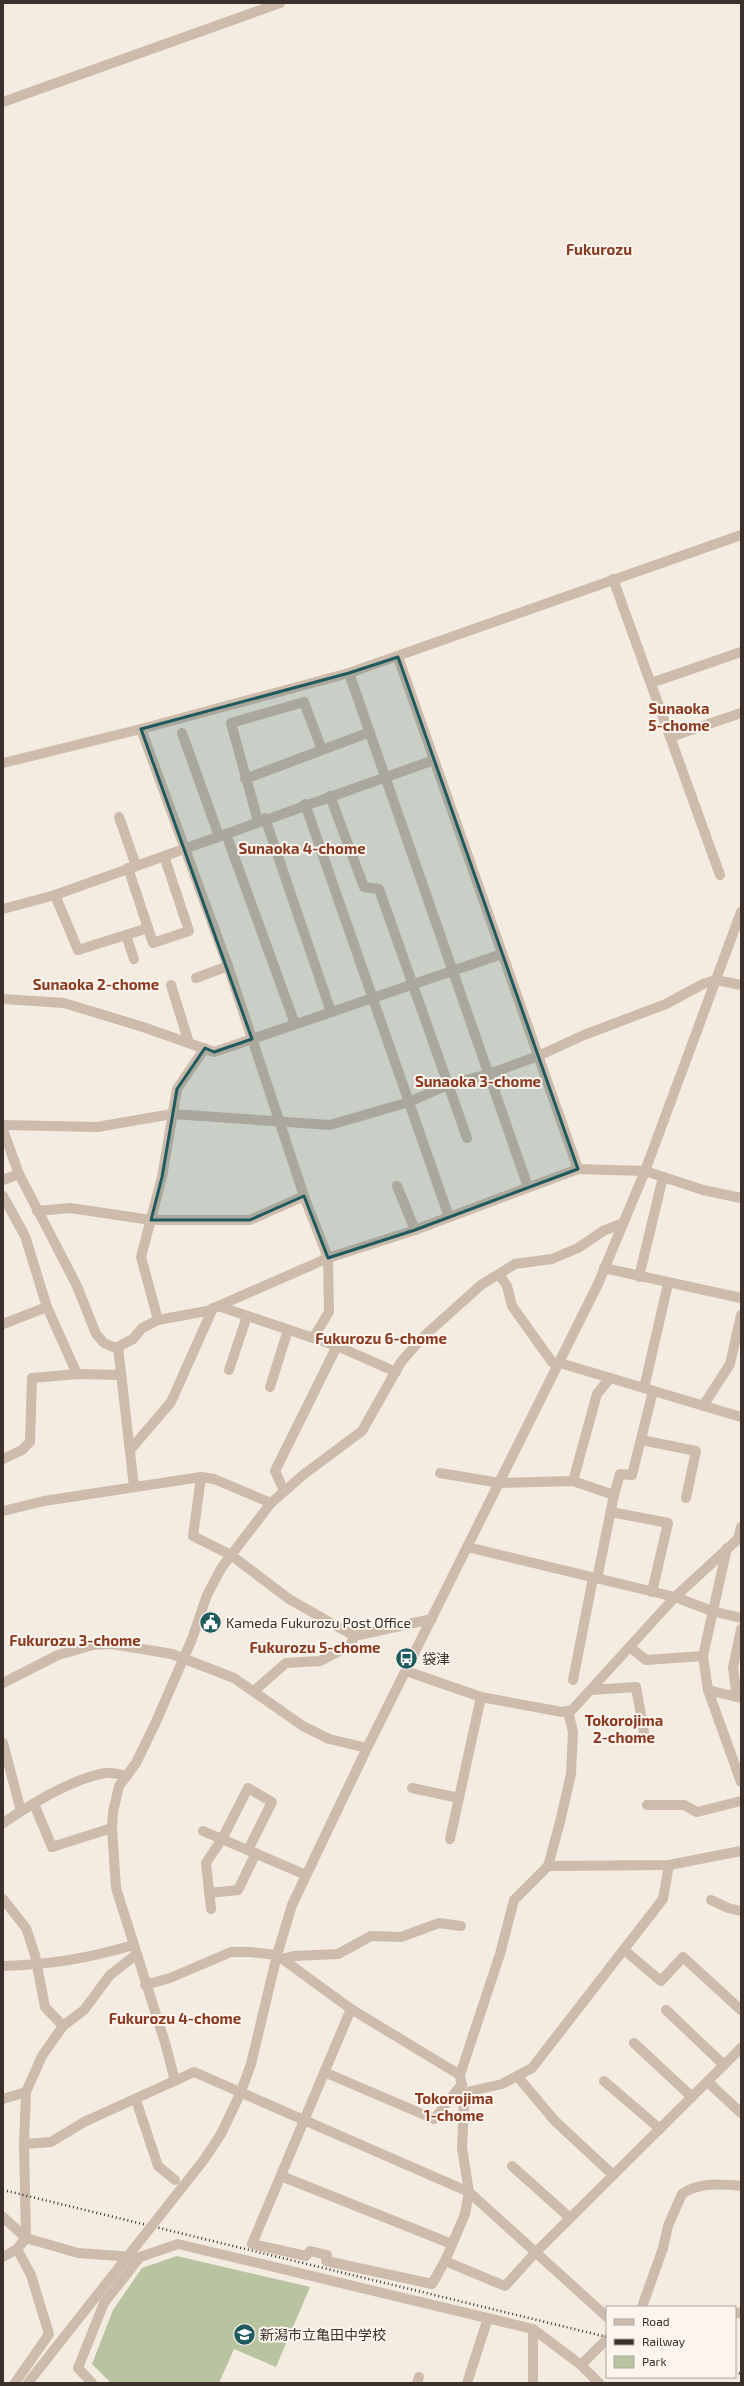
<svg xmlns="http://www.w3.org/2000/svg" width="744" height="2386" font-family="'Exo 2','Noto Sans JP',sans-serif">
  <style>
    .green { fill: #b8c4a0 }
    .lines { fill: none; stroke-linecap: round; stroke-linejoin: round }
    .minor { stroke: #cdbbac; stroke-width: 10 }
    .rail { stroke: #3b302b; stroke-width: 2.5; stroke-dasharray: 1 3; stroke-linecap: butt }
    .minor-bridge { stroke: #cdbbac; stroke-width: 10 }
    .marked { fill: #1f5a5e; fill-opacity: 0.2; stroke: #1f5a5e; stroke-width: 3; stroke-linejoin: round }
    .labels { text-anchor: middle; dominant-baseline: central; stroke-width: 4; stroke-linejoin: round; paint-order: stroke }
    .poi-label { font-size: 14px; fill: #3b302b; stroke: #fbf5ee; text-anchor: start }
    .neighbourhood-label { font-size: 15px; font-weight: bold; fill: #8c3b22; stroke: #fbf5ee }
  </style>
  <rect width="100%" height="100%" fill="#f4ebe1"/>
  <path class="green" d="M177,2256L310,2287L276,2367L234,2349L219,2383H111L92,2364L113,2310L142,2268Z"/>
  <g class="lines">
    <g class="minor">
      <path d="M3,102L280,3"/>
      <path d="M613,579L720,875"/>
      <path d="M398,657L578,1169"/>
      <path d="M349,673L528,1187"/>
      <path d="M651,683L741,652"/>
      <path d="M141,729L228,966L304,1196L328,1258L329,1312L313,1338"/>
      <path d="M182,733L219,836"/>
      <path d="M670,737L741,713"/>
      <path d="M3,763L141,729L349,673L741,535"/>
      <path d="M245,779L370,732"/>
      <path d="M330,796L364,887L379,889L467,1138"/>
      <path d="M305,804L449,1217"/>
      <path d="M119,817L136,866"/>
      <path d="M265,818L331,1012"/>
      <path d="M258,821L231,723L304,702L322,750"/>
      <path d="M226,834L295,1024"/>
      <path d="M128,868L153,943L189,931L164,856"/>
      <path d="M55,895L78,950L148,928"/>
      <path d="M3,909L55,895L434,760"/>
      <path d="M126,935L134,959"/>
      <path d="M196,978L228,966"/>
      <path d="M171,985L189,1043"/>
      <path d="M3,999L64,1003L143,1027L214,1052L502,954"/>
      <path d="M3,1125L97,1127L172,1114L330,1125L409,1102L450,1084L489,1074L538,1056L584,1035L666,1004L703,984L716,980L741,985"/>
      <path d="M3,1130L19,1174L77,1286L96,1334L104,1343L113,1347H118L133,1339L142,1328L158,1320L207,1311L328,1258L415,1230L578,1169L645,1171L703,1190L741,1198"/>
      <path d="M3,1180L19,1174"/>
      <path d="M397,1186L415,1230"/>
      <path d="M3,1196L25,1236L47,1307L77,1374"/>
      <path d="M37,1211L70,1208L151,1220H250L304,1196"/>
      <path d="M604,1268L741,1298"/>
      <path d="M499,1274L507,1286L512,1306L552,1362L560,1363L741,1417"/>
      <path d="M639,1277L663,1177"/>
      <path d="M218,1306L337,1346L396,1372"/>
      <path d="M158,1320L141,1257L162,1177L177,1089L205,1048"/>
      <path d="M3,1324L47,1307"/>
      <path d="M118,1347L134,1487"/>
      <path d="M229,1370L247,1316"/>
      <path d="M270,1387L288,1330"/>
      <path d="M644,1388L668,1284"/>
      <path d="M703,1406L730,1364L741,1315"/>
      <path d="M641,1440L696,1451L686,1498"/>
      <path d="M130,1450L171,1402L213,1308"/>
      <path d="M3,1459L22,1450L30,1442L32,1378L77,1374L121,1375"/>
      <path d="M440,1473L500,1483L573,1481L614,1495"/>
      <path d="M201,1477L193,1536L231,1555L289,1599L354,1636"/>
      <path d="M573,1481L597,1394L610,1378"/>
      <path d="M284,1491L275,1471L337,1346"/>
      <path d="M3,1511L44,1501L201,1477L214,1479L271,1503"/>
      <path d="M611,1512L668,1523L652,1592"/>
      <path d="M467,1547L675,1597L712,1611L741,1618"/>
      <path d="M727,1548L703,1656L708,1690L741,1782"/>
      <path d="M597,1579L614,1495L620,1474L632,1475L653,1391"/>
      <path d="M630,1647L646,1660L703,1656"/>
      <path d="M406,1671L481,1697L562,1712L572,1710L675,1597L738,1539L741,1527"/>
      <path d="M573,1680L593,1578"/>
      <path d="M3,1683L58,1655L93,1645L112,1644L172,1654L234,1678L303,1726L329,1739L367,1748"/>
      <path d="M591,1690L636,1687L644,1732"/>
      <path d="M708,1690L741,1698"/>
      <path d="M254,1691L286,1663L320,1661L351,1645L354,1636L432,1619"/>
      <path d="M737,1697L733,1668L741,1629"/>
      <path d="M568,1711L573,1732L571,1774L560,1822L548,1866L514,1900L500,1954L460,2075L464,2104L462,2148L469,2192L465,2214L445,2261L505,2286L536,2252L741,2048"/>
      <path d="M3,1743L21,1811"/>
      <path d="M412,1788L459,1798"/>
      <path d="M34,1804L52,1847L112,1828"/>
      <path d="M647,1805H684L697,1812L741,1801"/>
      <path d="M3,1823C31,1804 72,1779 105,1773C112,1772 120,1775 127,1776"/>
      <path d="M203,1831L306,1875"/>
      <path d="M450,1839L481,1697"/>
      <path d="M548,1866L669,1865L741,1851"/>
      <path d="M209,1893L238,1890L256,1853"/>
      <path d="M3,1899L26,1928L35,1955L45,2007L63,2026"/>
      <path d="M711,1900L728,1908L741,1911"/>
      <path d="M211,1909L206,1863L222,1839L248,1788L272,1802L248,1850"/>
      <path d="M624,1950L661,1981L683,1957L741,2010"/>
      <path d="M283,1959L293,1956L338,1954L371,1936L401,1937L439,1923L461,1926"/>
      <path d="M3,1966C47,1965 91,1958 133,1945"/>
      <path d="M145,1985L170,1978L231,1952H250L277,1955L351,2009L460,2075"/>
      <path d="M351,2009L252,2244L306,2256L310,2251L327,2255L326,2261L432,2284L445,2261"/>
      <path d="M666,2010L724,2065"/>
      <path d="M634,2043L692,2097"/>
      <path d="M324,2072L434,2119L462,2084"/>
      <path d="M517,2076L555,2121L613,2175"/>
      <path d="M175,2081L166,2046L116,1888L112,1828L113,1812L119,1786L136,1763L155,1724L192,1639L207,1595L222,1567L271,1503L303,1475L362,1431L401,1362L422,1338L481,1285L515,1264L552,1259L578,1248L603,1231L623,1223"/>
      <path d="M604,2081L660,2129"/>
      <path d="M708,2082L741,2113"/>
      <path d="M463,2093L502,2084L532,2068L663,1899L669,1865"/>
      <path d="M3,2099L26,2092"/>
      <path d="M136,2100L158,2166L175,2180"/>
      <path d="M221,2134L240,2094L251,2064L277,1955L292,1905L367,1748L598,1284L645,1171L741,912"/>
      <path d="M24,2144L51,2142L84,2122L194,2072L469,2192L607,2317"/>
      <path d="M512,2166L570,2218"/>
      <path d="M281,2176L452,2244"/>
      <path d="M3,2217L26,2238L78,2253L135,2257"/>
      <path d="M3,2257L17,2249L26,2238L24,2144L26,2092L42,2056L63,2026L84,2010L110,1975L137,1954"/>
      <path d="M642,2307L663,2248L668,2226L682,2194C698,2182 722,2184 741,2186"/>
      <path d="M735,2314L741,2312"/>
      <path d="M533,2329V2383"/>
      <path d="M581,2365L607,2339"/>
      <path d="M15,2383L49,2334L31,2275L17,2249"/>
      <path d="M28,2383L53,2351"/>
      <path d="M92,2383L78,2368L104,2303L140,2257L178,2244L533,2329L581,2365L599,2383"/>
      <path d="M417,2383L419,2377"/>
      <path d="M467,2383L488,2318"/>
    </g>
    <g class="rail">
      <path d="M3,2190L607,2337"/>
      <path d="M735,2372L741,2374"/>
    </g>
    <path class="minor-bridge" d="M53,2351L203,2161L221,2134"/>
  </g>
  <path class="marked" d="M398,657L578,1169L415,1230L328,1258L304,1196L250,1220H151L162,1177L177,1089L205,1048L214,1052L252,1039L141,729L349,673Z"/>
  <defs>
    <symbol id="civic-disc" viewBox="-11 -11 22 22"><circle r="9.5" fill="#1f5a5e" stroke="#fbf5ee"/><path d="M-.6-6.5H3V-4.5H.6V-3L4-1V1h2V6H-6V1h2V-1L-.6-3ZM-1.2 2.5V6h2.4V2.5Z" fill="#fff"/></symbol>
    <symbol id="bus-disc" viewBox="-11 -11 22 22"><circle r="9.5" fill="#1f5a5e" stroke="#fbf5ee"/><path d="M-5-6H5V4H4V6H2V4H-2V6H-4V4H-5ZM-3.5-4V0h7V-4ZM-3.5 1.2v1.5H-2V1.2ZM2 1.2v1.5H3.5V1.2Z" fill="#fff"/></symbol>
    <symbol id="school-disc" viewBox="-11 -11 22 22"><circle r="9.5" fill="#1f5a5e" stroke="#fbf5ee"/><path d="M0-5L7-2L0 1L-7-2ZM-4 1L0 2.5L4 1V4Q0 6-4 4Z" fill="#fff"/></symbol>
  </defs>
  <g fill-rule="evenodd">
    <use href="#civic-disc" x="198" y="1610" width="25" height="25"/>
    <use href="#bus-disc" x="394" y="1646" width="25" height="25"/>
    <use href="#school-disc" x="232" y="2322" width="25" height="25"/>
  </g>
  <g class="labels">
    <g class="poi-label">
      <text x="226" y="1622">Kameda Fukurozu Post Office</text>
      <text x="422" y="1658">袋津</text>
      <text x="260" y="2334">新潟市立亀田中学校</text>
    </g>
    <g class="neighbourhood-label">
      <text x="599" y="249">Fukurozu</text>
      <text x="679" y="708">Sunaoka<tspan x="679" dy="17">5-chome</tspan></text>
      <text x="302" y="848">Sunaoka 4-chome</text>
      <text x="96" y="984">Sunaoka 2-chome</text>
      <text x="478" y="1081">Sunaoka 3-chome</text>
      <text x="381" y="1338">Fukurozu 6-chome</text>
      <text x="75" y="1640">Fukurozu 3-chome</text>
      <text x="315" y="1647">Fukurozu 5-chome</text>
      <text x="624" y="1720">Tokorojima<tspan x="624" dy="17">2-chome</tspan></text>
      <text x="175" y="2018">Fukurozu 4-chome</text>
      <text x="454" y="2098">Tokorojima<tspan x="454" dy="17">1-chome</tspan></text>
    </g>
  </g>
  <rect width="744" height="2386" fill="none" stroke="#3b302b" stroke-width="8"/>
  <rect x="606" y="2306" width="130" height="72" fill="#fbf5ee" stroke="#aea6a0"/>
  <rect x="614" y="2319" width="20" height="6" fill="#cdbbac" stroke="#aea6a0"/>
  <text x="642" y="2326" font-size="12" fill="#3b302b">Road</text>
  <rect x="614" y="2339" width="20" height="6" fill="#3b302b" stroke="#aea6a0"/>
  <text x="642" y="2346" font-size="12" fill="#3b302b">Railway</text>
  <rect x="614" y="2356" width="20" height="12" fill="#b8c4a0" stroke="#aea6a0"/>
  <text x="642" y="2366" font-size="12" fill="#3b302b">Park</text>
</svg>
